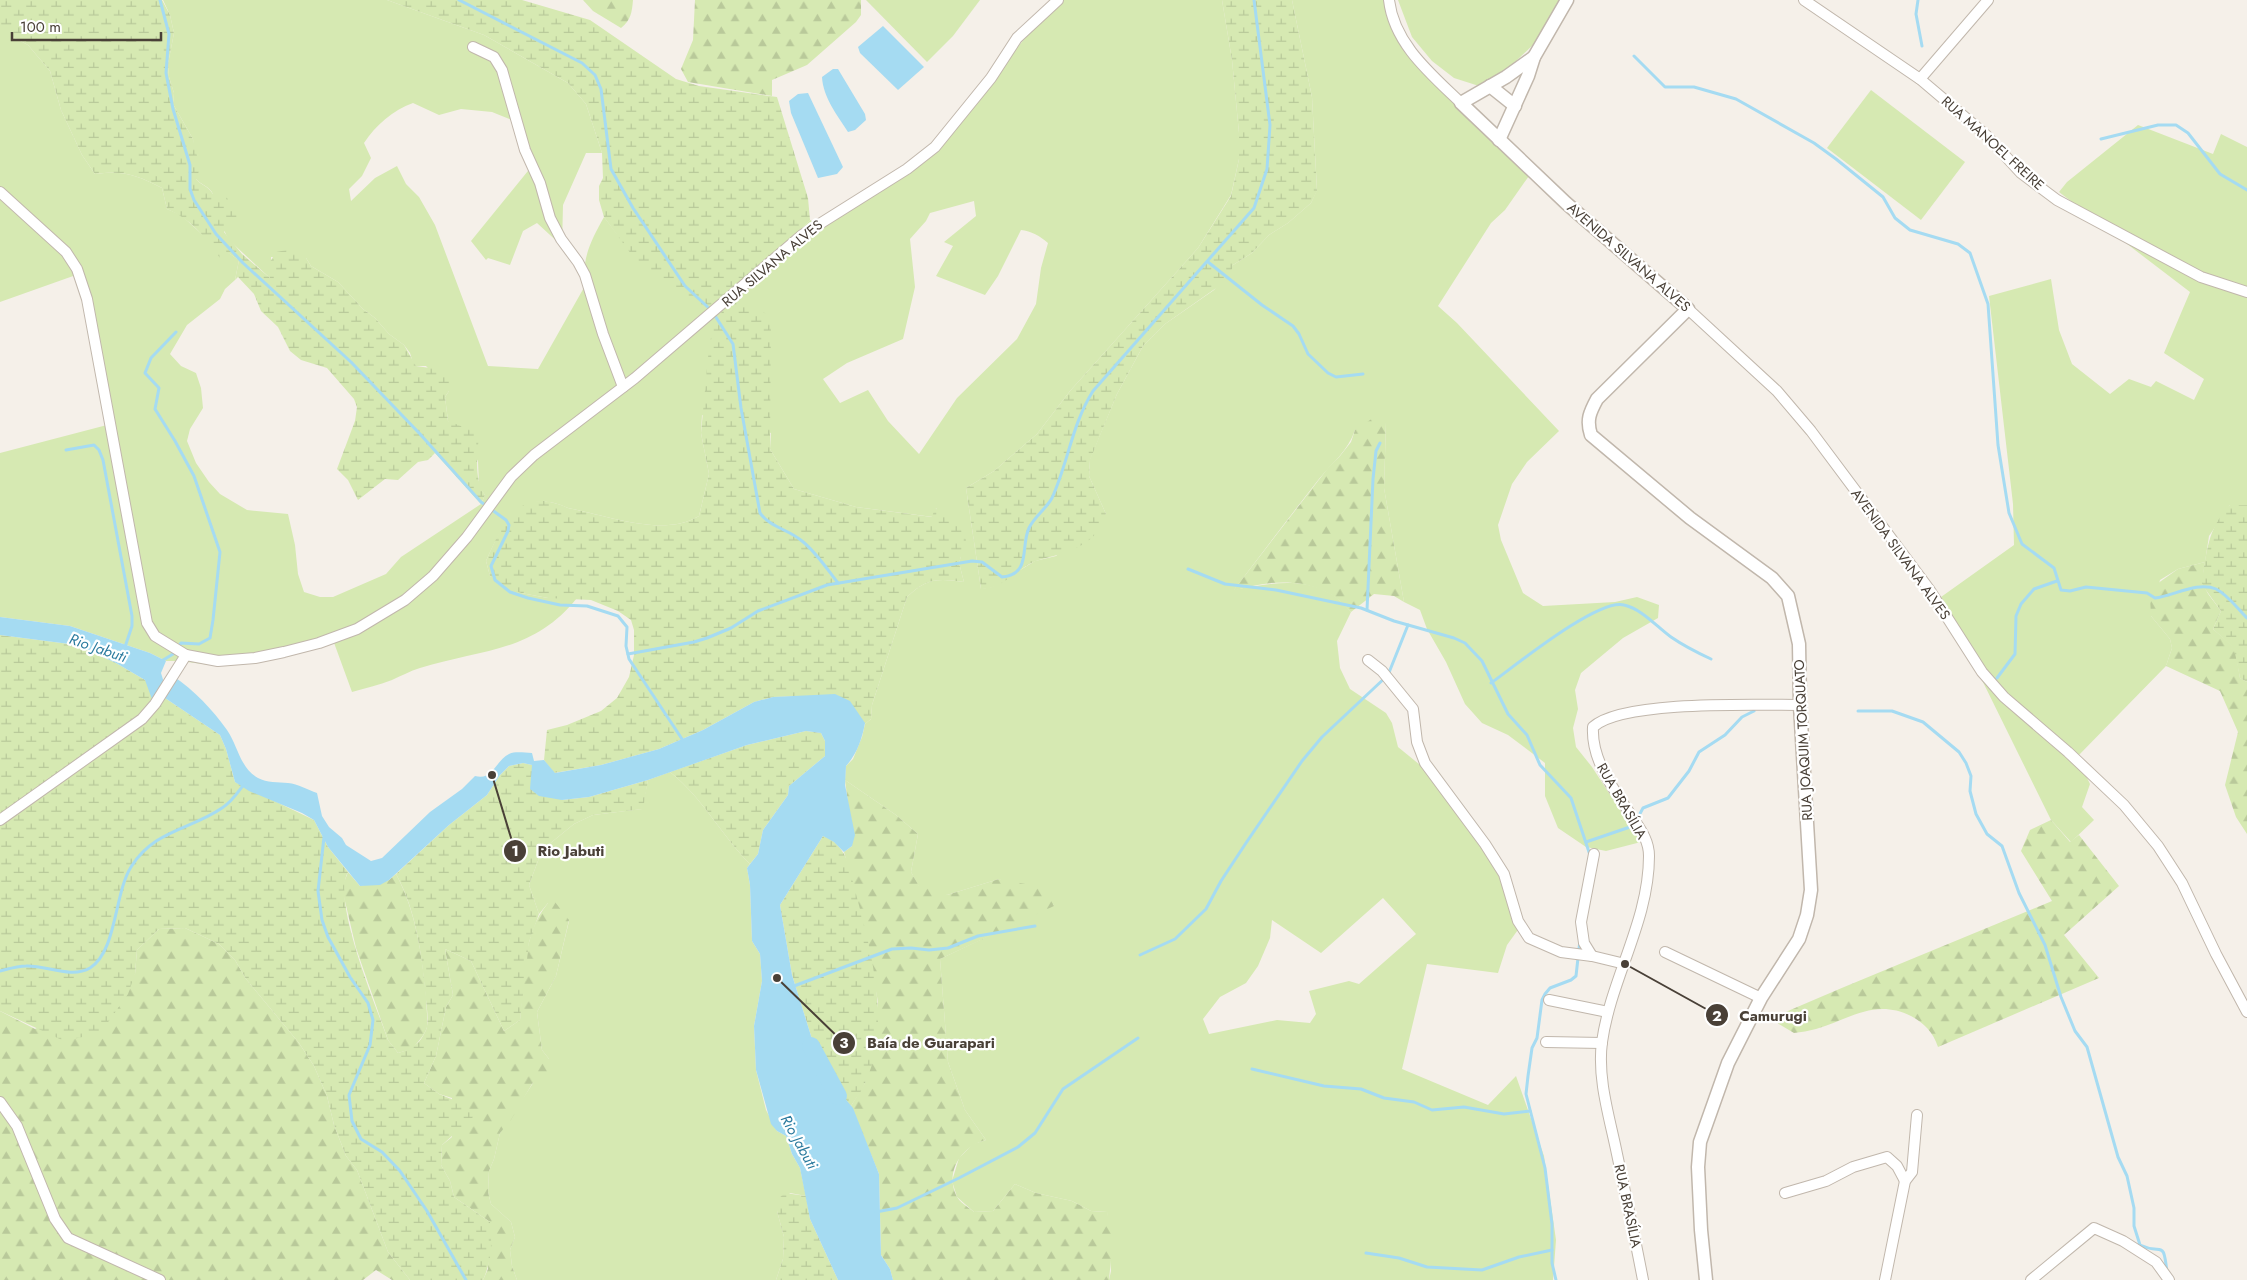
<svg xmlns="http://www.w3.org/2000/svg" width="2247" height="1280" font-family="Jost,sans-serif">
  <style>
    .grass { fill: #d6e9b2; fill-rule: evenodd }
    .forest { fill: url(#forest-firs) }
    .wetland { fill: url(#wetland-marsh) }
    .water { fill: #a5dbf2 }
    .lines { fill: none; stroke-linecap: round; stroke-linejoin: round }
    .stream { stroke: #a5dbf2; stroke-width: 3 }
    .river { stroke: #a5dbf2; stroke-width: 18 }
    .minor-casing { stroke: #c1b7ac; stroke-width: 12 }
    .tertiary-casing { stroke: #c1b7ac; stroke-width: 15 }
    .minor { stroke: #fff; stroke-width: 10 }
    .tertiary { stroke: #fff; stroke-width: 12 }
    .labels { text-anchor: middle; dominant-baseline: central; stroke-width: 4.5; stroke-linejoin: round; paint-order: stroke }
    .street-label { font-size: 14px; fill: #494037; stroke: #fff }
    .water-label { font-size: 15px; font-style: italic; fill: #2a7a9e; stroke: #fff }
    .leader { fill: none; stroke: #494037; stroke-width: 2 }
    .callout-dot { fill: #494037; stroke: #fff; stroke-width: 2 }
    .mark-label { font-size: 15px; text-anchor: middle; font-weight: bold; fill: #fff }
    .callout-label { font-size: 15px; text-anchor: middle; font-weight: bold; fill: #494037; stroke: #fff; stroke-width: 4.5; stroke-linejoin: round; paint-order: stroke }
  </style>
  <defs>
    <pattern id="forest-firs" width="22" height="20" patternUnits="userSpaceOnUse" patternTransform="scale(1.25)"><rect width="22" height="20" fill="#d6e9b2"/><path d="M5 1l3.5 6h-7zM16 11l3.5 6h-7z" fill="#b9c99a"/></pattern>
    <pattern id="wetland-marsh" width="20" height="14" patternUnits="userSpaceOnUse" patternTransform="scale(1.25)"><rect width="20" height="14" fill="#d6e9b2"/><path d="M1 5h8M5 5V1M11 12h8M15 12V8" fill="none" stroke="#b9c99a"/></pattern>
  </defs>
  <rect width="100%" height="100%" fill="#f5f0e9"/>
  <g class="grass">
    <path d="M163,0H387L484,35L568,83L586,104L602,153H586L563,205L562,246L537,223L523,231L510,265L488,258L486,260L471,241L532,166L519,123L492,112L461,109L439,115L413,103C393,110 375,126 364,143L371,158L362,176L349,189L351,201L375,178L397,166L406,184L419,197L435,225L488,366L538,369L586,284C580,260 593,237 604,217L617,234L793,238L810,220L816,223L909,170L952,129L1046,12L1058,0H1222L1232,60L1239,133V159L1231,195L1198,248L1070,391L1037,434L994,471L966,488L981,589L992,587L1035,561L1056,556L1106,514L1089,476L1090,459L1117,394L1143,346L1165,324L1214,290L1233,265L1252,253L1269,235L1288,223L1311,203L1317,190L1312,97L1292,0H1385L1403,47L1531,173L1505,210L1491,223L1438,306L1457,323L1559,431L1527,462L1512,484L1498,525L1501,540L1523,593L1543,606L1615,602L1637,597L1659,605L1658,618L1623,638L1581,673L1575,690L1578,709L1573,728L1576,747L1592,767L1641,842L1606,851L1586,847L1558,828L1545,796V763L1508,735L1482,723L1465,704L1446,662L1427,629L1420,610L1404,602L1384,488L1386,423L1355,430C1348,451 1332,463 1319,479C1290,516 1262,553 1234,590C1276,582 1320,573 1351,612L1337,641L1340,668L1350,689L1386,713L1392,723L1398,747L1425,769L1489,855L1501,880L1511,890L1520,908L1523,919L1520,927L1507,945L1498,973L1427,964L1402,1069L1488,1105L1516,1076L1544,1156L1556,1240L1553,1280H1109L1111,1271L1107,1212L1091,1211L1072,1201L1036,1193L1015,1184L993,1211L974,1212L957,1197L952,1181L959,1158L973,1144L986,1140L965,1110L948,1062L940,959L1054,905L999,879L947,895L919,887L911,872L918,834L896,815L845,780L846,766L853,759L862,737L865,724L871,719L872,705L907,597C926,578 938,578 964,582L959,563L961,556L936,508L933,517L856,507L794,489L770,449L771,433L702,415L701,433L709,474L699,516C663,538 606,515 568,508C520,486 503,524 486,561L490,576L521,593L548,598H577C533,653 481,649 420,668C410,671 401,676 392,680C379,685 365,688 352,692L333,640L270,658L210,665L180,661H166L150,653L70,626L0,617V453L107,425L84,282L76,275L0,302V36H11L28,45L50,71L61,110L82,155L95,174C124,170 137,175 162,188L167,209L181,215L206,238L239,260L235,280L225,289L220,299L187,325L170,354L181,366L196,373L201,388L203,408L190,429L187,441L196,463L209,482L220,494L247,510L288,514L295,545L298,574L304,592L320,597H333L386,574L401,557L481,504L485,495L479,487L478,461L448,421L445,397L449,391L426,366H416L413,363L410,353L404,345L389,334L375,318L363,309L338,282L311,266L306,258L271,257V279L229,240C220,226 220,209 213,194C209,186 201,185 196,179L193,139L173,104L174,93L169,77L168,64L174,33L170,15ZM974,201L976,216L944,242L953,246L936,276L985,295L998,276L1021,230C1031,231 1040,236 1048,243L1041,268L1036,304L1017,339L957,398L919,454L888,421L868,390L840,403L823,379L847,363L903,339L915,287L910,239L926,221L930,213ZM1383,898L1416,934L1359,984L1349,981L1309,991L1316,1014L1310,1023L1277,1020L1209,1034L1203,1019L1220,997L1246,983L1258,966L1270,938L1272,920L1321,953Z"/>
    <path d="M866,0H980L953,36L927,62Z"/>
    <path d="M1398,0H1563L1535,43L1515,62L1498,82L1479,86L1454,78L1432,61L1412,37Z"/>
    <path d="M1871,90L1965,162L1921,220L1827,148Z"/>
    <path d="M2138,125L2213,154L2221,134L2247,147V505H2230L2209,536L2205,562L2178,569L2160,580L2151,616L2170,639L2172,648L2166,666L2077,757L2090,784L2082,807L2094,820L2071,842L2051,820L1941,597L2014,545L2013,504L1989,296L2051,279L2059,330L2072,364L2110,394L2129,379L2151,387L2156,381L2194,400L2204,379L2164,353L2190,292L2059,192L2067,182Z"/>
    <path d="M670,772C703,798 721,835 750,864L747,868L750,885L752,941L760,954L762,981L754,1026L756,1070L766,1110L777,1131L786,1136L792,1154L800,1168L806,1196L790,1193L777,1211L784,1237L783,1259L776,1280H517L512,1266L510,1250L515,1237L511,1222L491,1204L488,1192L489,1171L494,1159L500,1133L549,1059L542,1050L537,1012L556,976L569,921L548,903L539,914L529,885L542,850L574,824L593,815L642,809L648,780Z"/>
  </g>
  <g class="forest">
    <path d="M583,0H633C632,12 631,20 621,28L593,11Z"/>
    <path d="M695,0H861V15L856,22L807,65L772,80V96L688,82L681,69L693,40Z"/>
    <path d="M1376,416L1386,422L1384,488L1404,602L1394,596L1374,594L1351,612C1322,576 1273,578 1233,591L1328,468L1340,456L1351,442L1355,430Z"/>
    <path d="M2205,562C2200,589 2206,590 2221,611L2213,629L2235,648L2240,678L2247,682V834L2236,817L2225,785L2238,732L2220,691L2166,666L2172,648L2170,639L2151,616L2150,596L2154,586L2178,569Z"/>
    <path d="M845,780L896,815L918,834L911,872L919,886L935,883L947,895L999,879L1047,888L1054,906L940,959L948,1062L965,1110L986,1140C962,1146 945,1171 956,1195C959,1202 968,1207 974,1212L993,1211L1015,1184L1036,1193L1072,1201L1091,1211L1107,1212L1113,1238L1109,1280H893L890,1269L881,1255L879,1174L851,1106L865,1083L878,1002L865,932L844,852L852,846V821L849,811Z"/>
    <path d="M2051,820L2070,842L2079,835L2119,886L2064,935L2099,978L1938,1047C1933,1032 1924,1023 1911,1016C1875,998 1850,1019 1816,1029C1809,1031 1801,1032 1794,1033L1774,1021V1017C1866,977 1959,940 2052,901L2021,851L2030,830Z"/>
    <path d="M348,872L360,886L389,880L396,874C416,911 422,955 426,996C426,1006 428,1017 427,1027C425,1035 417,1043 412,1049L398,1053L388,1040L356,948L344,897L343,885Z"/>
    <path d="M555,902L569,920L556,976L537,1012L542,1050L549,1059L551,1070L532,1084L511,1120L500,1133L494,1159L489,1171L488,1192L491,1204L511,1222L515,1237L510,1250L512,1266L517,1280H483L488,1269L490,1222L454,1197L450,1181L441,1165L442,1145L452,1137V1098L439,1094L424,1083L436,1056L446,1007L453,995L445,949L471,961L504,1031L520,1020C524,981 522,934 548,903Z"/>
    <path d="M185,928L219,944L235,960L246,979L299,1043L314,1066L327,1096L334,1125L346,1156L357,1170L388,1252L410,1280H392L376,1270L363,1280H0V1011L35,1029L135,974L137,950L159,929Z"/>
  </g>
  <g class="wetland">
    <path d="M0,0H162L170,15L174,33L168,64L169,77L174,93L173,104L193,139L200,169L196,179C202,186 206,184 213,194L224,193L238,216L224,232L242,254L270,278V262L276,252L293,249L306,258L311,266L338,282L363,309L375,318L389,334L404,345L416,366L444,370L451,382L449,391L445,397L448,421L479,433C478,452 473,479 485,495L481,504L435,453L428,460L418,462L398,480L385,479L358,500L348,480L337,469L355,421L357,407L354,399L327,368L301,360L290,351L278,327L261,311L254,294L238,277L235,280L239,260L228,253L220,258C205,237 191,219 167,209L162,188C137,175 124,170 95,174L82,155L61,110L50,71L28,45L11,36H0Z"/>
    <path d="M387,0H522L590,20L676,79L699,86L777,97L808,198L810,220L793,238L709,308L699,307L647,269L631,254L604,217L599,200V186L603,178L602,153L586,104L568,83L484,35Z"/>
    <path d="M1222,0H1292L1312,97L1317,191L1311,203L1288,223L1269,235L1252,253L1233,265L1229,279L1165,324L1143,346L1117,394L1090,460L1089,476L1106,514C1101,528 1094,539 1080,546C1067,554 1050,556 1036,561C1017,568 1002,590 981,589L966,488L994,471L1037,434L1070,391L1198,248L1231,196L1239,159V133L1232,60Z"/>
    <path d="M740,301L771,316L770,449L794,489L856,507L932,517L935,508L959,524L966,540L959,563L964,582C938,578 926,578 907,597L872,705L871,719L865,724L804,696L773,697L754,702L703,730L659,749L601,765L554,773L544,760L547,730L567,725L601,711L617,698L629,677L634,655V630L631,620L618,611L591,600L548,598L521,593L502,585L490,576L486,561C503,523 518,485 568,508C606,515 663,538 699,516L709,474L701,433L709,347L714,324L723,310L729,305Z"/>
    <path d="M2230,505H2247V682L2240,678L2234,648L2213,629L2221,611L2203,586L2202,580C2207,550 2208,528 2230,505Z"/>
    <path d="M0,635L77,645L116,663L145,680L165,698L220,735L226,749L235,782L314,820L328,847L348,872C331,900 377,1008 388,1040L398,1053C412,1049 420,1044 426,1030C429,1022 427,1009 426,1000C422,957 417,912 396,874L449,825L487,795L500,775L509,766L523,763L532,765L562,800L589,797L648,780L643,809L593,815L574,824L542,850L529,885L539,914L529,942L520,1020L504,1031L471,961L445,949L453,995L446,1007L436,1056L424,1083L439,1094L466,1105L473,1117L442,1145L441,1165L450,1181L454,1197L490,1222C492,1243 492,1260 483,1280H410L388,1252L357,1170L346,1156L334,1125L327,1096L314,1066L299,1043L246,979L235,960L219,944L185,928L159,929L137,950L135,974L128,994L109,1021L96,1034L64,1041L0,1011Z"/>
    <path d="M806,731L821,733L825,741V756L789,786L788,795L763,830L758,854L750,864C721,835 703,798 670,772L747,745Z"/>
    <path d="M823,836C836,840 843,850 848,863C864,928 896,1018 865,1083C862,1091 856,1098 851,1106L822,1071L792,975L780,905Z"/>
    <path d="M785,1193L806,1196L810,1219L838,1280H776L783,1259L784,1237L777,1211L778,1199Z"/>
  </g>
  <g class="water">
    <path d="M883,26L924,67L898,90L860,53L858,47Z"/>
    <path d="M833,69H838L865,114L866,120L855,130L848,132C837,115 823,97 822,77Z"/>
    <path d="M808,93L843,167L837,174L818,178L791,113L789,101L798,94Z"/>
    <path d="M0,617L70,626L150,653L166,661L161,673L165,686L173,676C195,691 212,709 227,730C238,746 240,768 258,778C267,783 278,782 288,783C298,784 308,790 317,793L322,816L329,827L342,838L346,845L371,861L382,858L430,812L462,789L475,776C493,781 495,761 509,754C516,751 524,753 532,753L534,761L544,760L555,773L601,765L659,749L703,730L754,702L773,697L835,694L850,701L865,723C862,739 857,754 846,766L845,785L855,835L852,846L844,852L834,842L823,836L780,905L792,975L822,1071L853,1108L879,1174L881,1255L890,1269L893,1280H838L810,1219L800,1168L792,1154L786,1136L777,1131L771,1124L756,1070L754,1026L762,981L760,954L752,941L750,885L747,868L758,854L763,830L788,795L789,786L825,756V741L821,733L806,731L747,745L648,780L589,797L562,800L539,796L530,789L532,765L523,763L509,766L500,775L487,795L449,825L389,880L380,885L360,886L328,847L314,820L302,813L249,791L235,782L226,749L220,735L165,698L153,702L145,680L116,663L77,645L0,635Z"/>
  </g>
  <g class="lines">
    <g class="stream">
      <path d="M160,0L169,34L166,73L173,109L190,165V189L194,200L216,234L243,263L351,362L420,434L481,502L506,520L509,525L508,531L491,566L495,580L510,592L528,598L560,605L587,606L618,616L627,627L626,646L629,659L684,742"/>
      <path d="M459,0L582,63L595,75L601,89L611,169L633,208L685,286L712,311L733,344L741,408L760,513C771,528 788,529 802,541C816,552 827,569 838,583"/>
      <path d="M1918,0L1916,14L1922,46"/>
      <path d="M1634,56L1665,87H1694L1736,99L1814,143L1836,159L1883,197L1895,218L1910,230L1958,244L1970,253L1988,304L1998,445L2009,513L2022,544L2054,568L2061,590L2070,591L2086,587L2147,593L2155,598C2173,596 2198,581 2216,589C2228,595 2238,609 2247,618"/>
      <path d="M2101,139L2158,125H2176L2188,133L2220,174L2247,190"/>
      <path d="M1208,262L1262,305L1293,326L1299,334L1308,354L1328,373L1336,377L1363,374"/>
      <path d="M66,450L94,445L99,450L103,460L132,616V626L125,647"/>
      <path d="M1188,569L1225,584L1276,590L1361,608L1394,621L1454,638L1465,643L1482,661L1508,714L1527,735L1540,765L1571,798L1590,855"/>
      <path d="M1367,610L1373,479L1376,451L1380,443"/>
      <path d="M628,654L694,642L707,638L731,628L758,611L827,585L972,561L982,562L1002,577C1032,574 1020,547 1029,528C1034,517 1046,509 1052,498C1068,463 1072,424 1093,391L1254,208L1267,169L1270,125L1254,0"/>
      <path d="M160,662L173,654L181,643L199,644L210,638L213,620L220,552L194,476L175,441L155,409L159,388L145,373L151,358L176,332"/>
      <path d="M1997,678L2015,654L2016,616L2021,604L2034,589L2057,581"/>
      <path d="M1491,683C1515,666 1598,598 1624,605C1642,609 1657,627 1671,637C1684,646 1698,653 1711,659"/>
      <path d="M1858,711H1892L1923,722L1959,752L1966,763L1971,776L1970,791L1976,814L1987,834L2002,846L2019,893L2045,945L2061,997L2075,1031L2087,1047L2118,1157L2127,1176L2134,1208V1226L2140,1245C2163,1256 2163,1238 2167,1272"/>
      <path d="M324,837L318,891L322,920L328,937L350,977L368,1003L373,1020L370,1045L349,1095L352,1121L361,1139L382,1152L400,1171L427,1211L466,1280"/>
      <path d="M1586,842L1630,827L1635,823L1643,808L1668,798L1689,771L1699,752L1725,735L1742,717L1754,711"/>
      <path d="M1140,955L1175,939L1206,909L1221,881L1246,843L1302,761L1322,737L1388,675L1408,625"/>
      <path d="M0,971C8,969 17,966 26,966C46,965 71,979 90,968C117,951 114,894 131,867C154,830 190,830 222,808C232,802 238,792 245,783"/>
      <path d="M794,986L892,949L911,948L929,950L948,948L978,936L1035,926"/>
      <path d="M1252,1069L1324,1086L1361,1089L1384,1098L1414,1102L1432,1110L1464,1107L1504,1114L1530,1111"/>
      <path d="M876,1212L897,1208L959,1178L1018,1147L1035,1133L1063,1089L1138,1038"/>
      <path d="M1366,1253L1399,1258L1427,1267L1482,1270L1519,1257L1552,1250"/>
      <path d="M1556,1280L1552,1263V1224L1545,1168L1526,1094L1528,1076L1532,1048L1537,1038L1542,1000L1545,994L1550,988L1571,980L1576,976L1580,940"/>
    </g>
    <path class="river" d="M811,1046L838,1096"/>
    <defs>
      <g id="minor">
        <path d="M1389,0C1394,44 1431,74 1461,103"/>
        <path d="M1804,0L1920,79L1986,135L2021,173L2057,200L2201,277L2247,292"/>
        <path d="M473,47L494,57L502,70L525,150L540,183L550,218L561,239L578,262L585,275L603,334L623,387"/>
        <path d="M1920,79L1988,0"/>
        <path d="M0,192L66,252L77,269L87,299L147,623L155,636L186,655"/>
        <path d="M1688,309L1777,391L1811,431L1929,589L1982,672L2004,697L2068,752L2124,805L2158,846L2182,883L2216,954L2247,1012"/>
        <path d="M1368,660L1382,671L1413,709L1417,742L1425,763L1485,844L1504,874L1518,921L1529,938L1561,952L1592,956L1625,964"/>
        <path d="M0,820L142,719L155,704L186,655L218,661L255,658L284,652L319,643L357,629L405,600L433,576L467,537L511,477L534,455L635,378L802,235L907,169L935,147L991,78L1017,38L1058,0"/>
        <path d="M1665,952L1761,998"/>
        <path d="M1592,956L1584,943L1581,922L1594,854"/>
        <path d="M1549,1000L1608,1012"/>
        <path d="M1546,1042L1602,1043"/>
        <path d="M0,1102L17,1126L55,1219L68,1238L160,1280"/>
        <path d="M1785,1193L1826,1181L1853,1167L1887,1157L1897,1166L1905,1181"/>
        <path d="M1643,1280C1635,1238 1626,1196 1617,1154C1610,1119 1597,1079 1602,1042C1611,978 1649,921 1649,856C1649,841 1641,830 1633,818C1615,791 1591,761 1593,727C1622,700 1757,705 1800,705"/>
        <path d="M1885,1280L1905,1181L1912,1172L1917,1115"/>
        <path d="M2031,1280L2094,1228L2123,1241L2156,1262L2169,1280"/>
      </g>
      <g id="tertiary">
        <path d="M1534,57L1506,77L1461,103L1566,203L1688,309L1597,399C1590,412 1586,420 1591,435L1690,518L1772,578L1788,596L1799,644L1800,705L1811,890L1807,915L1799,939L1761,998L1728,1063L1700,1142L1698,1167L1701,1230L1706,1280"/>
        <path d="M1490,86L1515,106"/>
        <path d="M1499,140L1528,76L1534,57L1567,0"/>
      </g>
    </defs>
    <use href="#minor" class="minor-casing"/>
    <use href="#tertiary" class="tertiary-casing"/>
    <use href="#minor" class="minor"/>
    <use href="#tertiary" class="tertiary"/>
  </g>
  <g class="labels">
    <g class="street-label">
      <text transform="translate(1993 143) rotate(42)">RUA MANOEL FREIRE</text>
      <text transform="translate(1629 257) rotate(41)">AVENIDA SILVANA ALVES</text>
      <text transform="translate(772 263) rotate(-40)">RUA SILVANA ALVES</text>
      <text transform="translate(1901 554) rotate(54)">AVENIDA SILVANA ALVES</text>
      <text transform="translate(1803 740) rotate(-93)">RUA JOAQUIM TORQUATO</text>
      <text transform="translate(1622 801) rotate(60)">RUA BRASÍLIA</text>
      <text transform="translate(1628 1206) rotate(78)">RUA BRASÍLIA</text>
    </g>
    <g class="water-label">
      <text transform="translate(98 648) rotate(19)">Rio Jabuti</text>
      <text transform="translate(799 1142) rotate(61)">Rio Jabuti</text>
    </g>
  </g>
  <path class="leader" d="M492 775L515 851M1625 964L1717 1015M777 978L844 1043"/>
  <g class="callout-dot">
    <circle cx="492" cy="775" r="5"/>
    <circle cx="1625" cy="964" r="5"/>
    <circle cx="777" cy="978" r="5"/>
    <circle cx="515" cy="851" r="12"/>
    <circle cx="1717" cy="1015" r="12"/>
    <circle cx="844" cy="1043" r="12"/>
  </g>
  <g class="mark-label">
    <text x="515" y="856">1</text>
    <text x="1717" y="1021">2</text>
    <text x="844" y="1048">3</text>
  </g>
  <g class="callout-label">
    <text x="571" y="856">Rio Jabuti</text>
    <text x="1773" y="1021">Camurugi</text>
    <text x="931" y="1048">Baía de Guarapari</text>
  </g>
  <path d="M12 32v8h149v-8" fill="none" stroke="#494037" stroke-width="2.5"/>
  <text x="20" y="32" font-size="15" fill="#494037" stroke="#ffffff" stroke-width="4" paint-order="stroke">100 m</text>
</svg>
